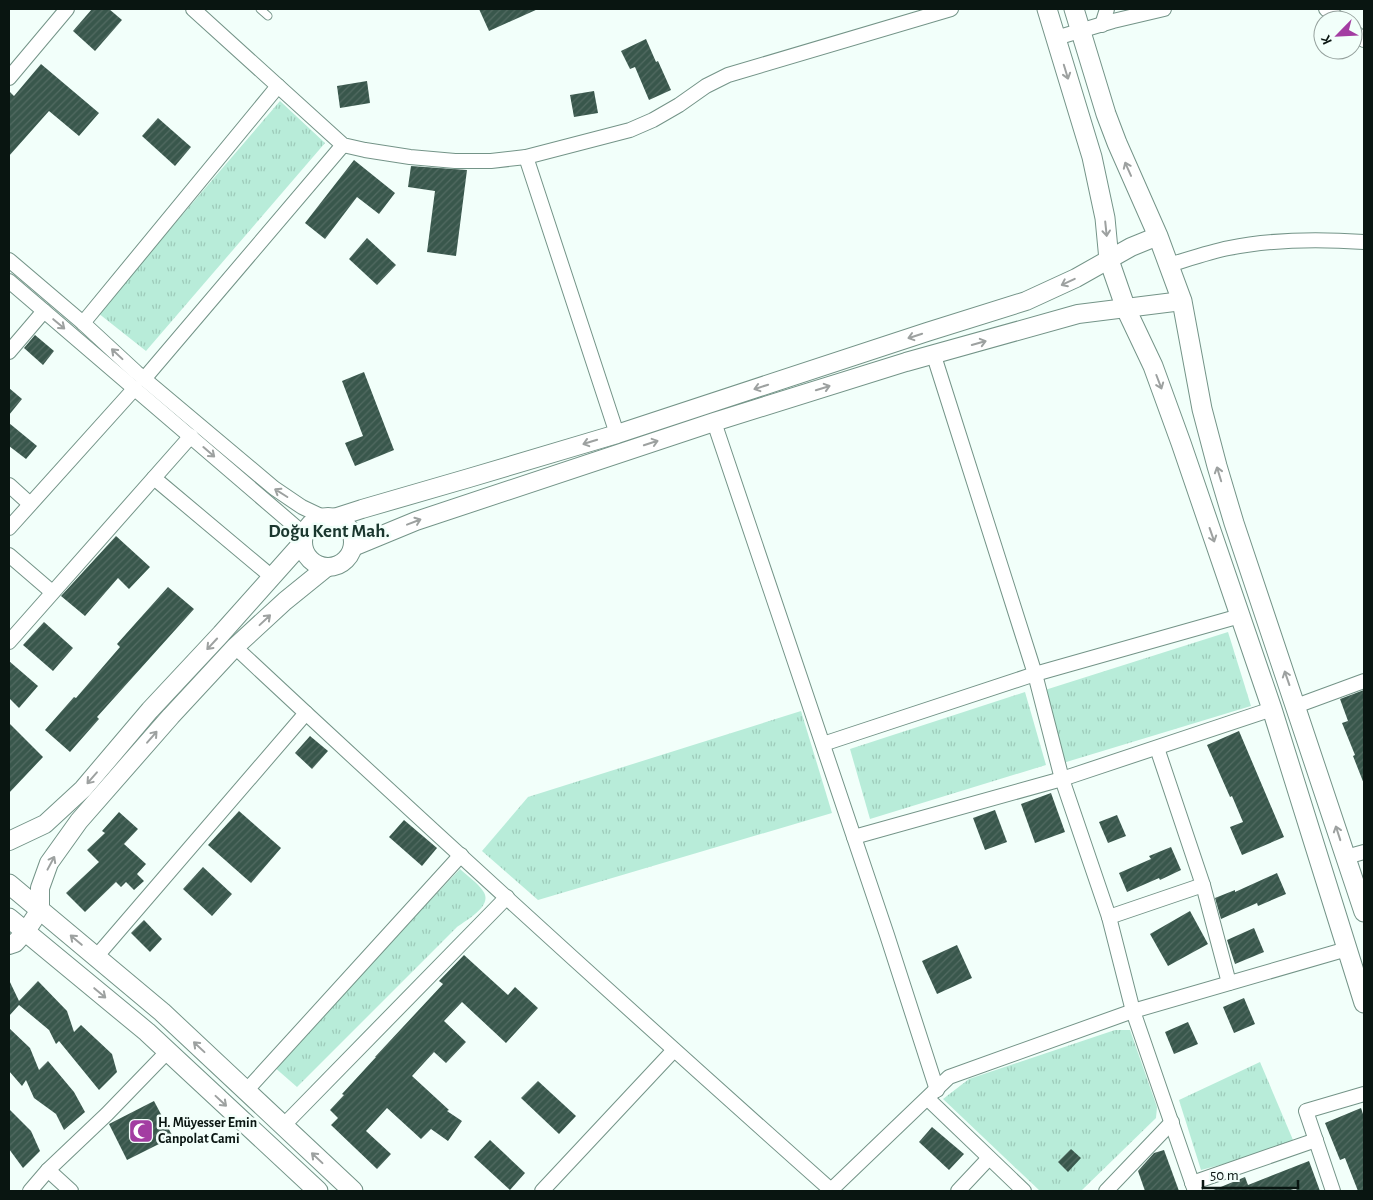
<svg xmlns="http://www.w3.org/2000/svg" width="1373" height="1200" font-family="'Alegreya Sans',sans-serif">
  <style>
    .grass { fill: url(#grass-tufts) }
    .building { fill: url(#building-hatch) }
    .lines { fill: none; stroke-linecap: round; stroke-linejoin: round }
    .service-casing { stroke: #749488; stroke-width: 9 }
    .minor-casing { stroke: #749488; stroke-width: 16 }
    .tertiary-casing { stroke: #749488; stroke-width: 20 }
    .secondary-casing { stroke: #749488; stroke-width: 21 }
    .service { stroke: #fff; stroke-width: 7 }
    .minor { stroke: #fff; stroke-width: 14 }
    .tertiary { stroke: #fff; stroke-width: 18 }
    .secondary { stroke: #fff; stroke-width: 19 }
    .oneway { stroke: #9da1a0 }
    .labels { text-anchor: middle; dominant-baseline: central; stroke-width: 5; stroke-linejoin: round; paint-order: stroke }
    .poi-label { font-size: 14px; font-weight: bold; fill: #091511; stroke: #f2fffa; text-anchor: start }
    .district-label { font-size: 19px; font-weight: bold; fill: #1a372e; stroke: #f2fffa }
  </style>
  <defs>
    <pattern id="grass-tufts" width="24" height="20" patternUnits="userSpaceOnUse" patternTransform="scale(1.25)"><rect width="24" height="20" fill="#b8ecd9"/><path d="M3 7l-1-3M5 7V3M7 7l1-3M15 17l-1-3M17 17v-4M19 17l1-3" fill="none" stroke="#9dcab9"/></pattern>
    <pattern id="building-hatch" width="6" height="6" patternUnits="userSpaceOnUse" patternTransform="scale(1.25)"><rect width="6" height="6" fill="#39574c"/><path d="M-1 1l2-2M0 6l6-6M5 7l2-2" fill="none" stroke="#526b62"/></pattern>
  </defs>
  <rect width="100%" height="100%" fill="#f2fffa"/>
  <g class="grass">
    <path d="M280,101L325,143L146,351L98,313Z"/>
    <path d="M1228,632L1251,706L1063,763L1045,690Z"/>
    <path d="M1025,692L1046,765L870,819L850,749Z"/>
    <path d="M801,711L832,813L538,900L482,851L528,797Z"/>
    <path d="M460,869C466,875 478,883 483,891C494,906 466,920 456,928L297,1087L273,1066Z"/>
    <path d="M1115,1030H1130L1157,1107L1156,1118L1081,1191H1040L943,1099L969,1079Z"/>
    <path d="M1260,1062L1293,1140L1281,1149L1201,1170L1179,1100Z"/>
  </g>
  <g class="building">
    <path d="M92,9H109L122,20L95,51L73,31Z"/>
    <path d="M479,9H538L489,31Z"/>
    <path d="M646,39L656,62L658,61L671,90L649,100L635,67L630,69L621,51Z"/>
    <path d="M41,64L99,113L79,136L49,111L9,156V91L14,96Z"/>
    <path d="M367,81L370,103L340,108L337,86Z"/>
    <path d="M594,91L598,113L574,117L570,95Z"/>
    <path d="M158,118L191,147L175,166L142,136Z"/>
    <path d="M354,160L395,193L379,214L357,197L325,239L305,223Z"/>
    <path d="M411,166L467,170L456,256L427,252L435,191L408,187Z"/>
    <path d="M367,238L396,265L377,285L349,259Z"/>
    <path d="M35,335L54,351L43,365L24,348Z"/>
    <path d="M364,372L394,450L355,466L345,443L363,436L342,381Z"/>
    <path d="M9,388L22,399L9,415Z"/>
    <path d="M9,423L37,446L26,459L9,446Z"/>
    <path d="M116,536L150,567L129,589L118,578L85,616L61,596Z"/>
    <path d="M168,587L194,609L97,717L99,719L70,752L45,730L74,697L76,698L120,647L117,644Z"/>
    <path d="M44,622L73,648L53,671L23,645Z"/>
    <path d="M9,661L38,686L19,708L9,698Z"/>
    <path d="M1364,690V784L1353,756L1355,755L1342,723L1348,721L1340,699Z"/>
    <path d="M9,723L43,757L9,793Z"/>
    <path d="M1239,731L1284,837L1242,855L1230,827L1243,822L1232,796L1230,797L1207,745Z"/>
    <path d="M310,736L328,751L312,769L295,753Z"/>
    <path d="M1051,793L1065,832L1035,843L1021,804Z"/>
    <path d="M995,810L1007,842L985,850L973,818Z"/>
    <path d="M239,811L281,848L251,883L208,845Z"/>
    <path d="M119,812L138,829L124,844L146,864L137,874L144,881L134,890L126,882L121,887L116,882L85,912L66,893L99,862L87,850L105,833L102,831Z"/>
    <path d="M1117,815L1126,836L1108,843L1099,822Z"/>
    <path d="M404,820L437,848L422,866L389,837Z"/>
    <path d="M1171,847L1181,870L1160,880L1159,878L1127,892L1119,873L1151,859L1149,856Z"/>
    <path d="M203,867L232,894L212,916L183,889Z"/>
    <path d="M1277,873L1286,894L1258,906L1257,903L1221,919L1215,898L1235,890V892Z"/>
    <path d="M1190,911L1208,944L1168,966L1150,934Z"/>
    <path d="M144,920L162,939L150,952L131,933Z"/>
    <path d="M1254,928L1264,952L1235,964L1227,940Z"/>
    <path d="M957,945L972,978L937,994L922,961Z"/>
    <path d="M464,955L508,995L515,987L538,1008L506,1043L462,1002L444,1021L466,1042L446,1063L434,1052L412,1076L449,1110L447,1111L462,1121L448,1141L431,1129L421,1139L387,1108L366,1131L391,1154L377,1169L331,1125L338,1118L330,1110L344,1095L342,1094L376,1057H375L443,984L439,981Z"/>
    <path d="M9,980L19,1001L38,981L67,1011L74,1032L81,1025L112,1054L117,1072L99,1090L59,1041L56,1044L49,1030L19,1005L9,1016Z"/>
    <path d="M1244,998L1255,1024L1234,1033L1223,1007Z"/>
    <path d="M1188,1022L1198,1044L1174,1054L1165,1032Z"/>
    <path d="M9,1028L30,1048L39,1070L48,1061L74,1092L85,1112L64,1130L56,1114L34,1098L26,1080L22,1086L9,1071Z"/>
    <path d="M538,1081L576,1116L559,1134L521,1098Z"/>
    <path d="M154,1101L173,1137L127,1160L109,1124Z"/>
    <path d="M1361,1108L1364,1117V1191H1358L1345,1158L1340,1160L1325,1123Z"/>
    <path d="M9,1109L31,1131L40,1151L23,1168L9,1149Z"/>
    <path d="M932,1127L964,1154L949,1170L919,1142Z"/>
    <path d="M490,1140L525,1173L510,1190L474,1157Z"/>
    <path d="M1071,1149L1081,1158L1068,1172L1058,1162Z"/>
    <path d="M1164,1150L1179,1191H1145L1138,1171L1154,1153Z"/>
    <path d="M1309,1161L1320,1191H1297L1296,1188L1288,1191H1211L1245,1177L1248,1185Z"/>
  </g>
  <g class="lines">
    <defs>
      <path id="service" d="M260,9L268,16"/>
      <g id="minor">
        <path d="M193,9L343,145L365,150L410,157L455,161H491L526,157L630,130L653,120L679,105L706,86L728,75L951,9"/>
        <path d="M1326,9L1340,20"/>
        <path d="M1102,25L1107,9"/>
        <path d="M1353,31L1364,40"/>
        <path d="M1056,38L1113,21L1164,9"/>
        <path d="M9,78L67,9"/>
        <path d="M526,157L617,434"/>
        <path d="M9,260L83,323L136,372L274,488L302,507L323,517"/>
        <path d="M1169,265C1189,259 1209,252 1229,248C1273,239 1320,239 1364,242"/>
        <path d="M9,281L304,534"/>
        <path d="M83,323L278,86"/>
        <path d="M9,352L44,311"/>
        <path d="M934,356L1035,674L1062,779L1109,917L1133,1011L1195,1191"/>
        <path d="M144,379L343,145"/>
        <path d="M714,422L887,935L937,1090"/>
        <path d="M154,478L272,577"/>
        <path d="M9,485L30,504"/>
        <path d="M9,528L135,388"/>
        <path d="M9,555L52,592"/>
        <path d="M9,642L191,436"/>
        <path d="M235,647C432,831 631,1012 832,1191"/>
        <path d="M1296,706L1364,681"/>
        <path d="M823,744L1035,674L1240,616"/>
        <path d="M1157,748L1203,885L1229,983"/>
        <path d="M854,837L1062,779L1272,709"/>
        <path d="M1346,857L1364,852"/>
        <path d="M1109,917L1203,885"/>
        <path d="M96,957L306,713"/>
        <path d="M246,1091L461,855"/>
        <path d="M928,1099L1024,1191"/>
        <path d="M283,1126L507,897"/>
        <path d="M48,1170L71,1191"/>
        <path d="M1192,1183L1316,1140"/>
        <path d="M30,1191L48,1170L107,1114L168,1051"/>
        <path d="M542,1191L674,1050"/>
        <path d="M830,1191L949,1077L1133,1011L1347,949"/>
        <path d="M958,1191L989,1158"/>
        <path d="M1106,1191L1172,1122"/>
        <path d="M1333,1191L1306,1111L1364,1094"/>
      </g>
      <g id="tertiary">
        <circle cx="328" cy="542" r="25"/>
        <path d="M334,518L362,509L469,478L617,434L927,332L1026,301L1076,278L1131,247L1158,236"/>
        <path d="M353,547L416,521L714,422L906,362L1078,314L1182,301"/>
        <path d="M9,841L45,824L83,789L150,710L221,634L303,542"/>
        <path d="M9,945L15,943L26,931L40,910V888L49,863L79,821L171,716L235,647L285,601L327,567"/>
      </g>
      <g id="secondary">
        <path d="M1047,9L1092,157L1105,218L1109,260L1126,309L1153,366L1181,443L1272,709L1364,1003"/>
        <path d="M1074,9L1106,114L1117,143L1158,236L1182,301L1202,409L1217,466L1234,523L1364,912"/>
        <path d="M9,884L162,1012L353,1191"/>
        <path d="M9,918L147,1032L318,1191"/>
      </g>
    </defs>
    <use href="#service" class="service-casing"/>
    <use href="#minor" class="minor-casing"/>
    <use href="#tertiary" class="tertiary-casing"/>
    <use href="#secondary" class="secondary-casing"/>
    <use href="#service" class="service"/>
    <use href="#minor" class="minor"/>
    <use href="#tertiary" class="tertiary"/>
    <use href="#secondary" class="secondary"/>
  </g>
  <defs><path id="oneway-shaft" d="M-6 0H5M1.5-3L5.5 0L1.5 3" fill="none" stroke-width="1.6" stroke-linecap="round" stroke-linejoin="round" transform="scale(1.25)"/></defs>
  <g class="oneway">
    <use href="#oneway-shaft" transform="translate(1066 72) rotate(73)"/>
    <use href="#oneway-shaft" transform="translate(1128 169) rotate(-114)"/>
    <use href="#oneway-shaft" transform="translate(1106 229) rotate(84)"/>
    <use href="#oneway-shaft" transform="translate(1068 282) rotate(155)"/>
    <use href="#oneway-shaft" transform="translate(59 324) rotate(40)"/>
    <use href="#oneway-shaft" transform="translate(915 336) rotate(162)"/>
    <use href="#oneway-shaft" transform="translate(979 343) rotate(-16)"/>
    <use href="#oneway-shaft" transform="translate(117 354) rotate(-137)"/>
    <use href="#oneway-shaft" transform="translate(1159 382) rotate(69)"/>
    <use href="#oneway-shaft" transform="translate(761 387) rotate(162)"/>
    <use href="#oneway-shaft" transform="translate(823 388) rotate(-17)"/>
    <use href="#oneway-shaft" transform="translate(590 442) rotate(163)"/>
    <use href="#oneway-shaft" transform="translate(651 443) rotate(-18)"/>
    <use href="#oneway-shaft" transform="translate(209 452) rotate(41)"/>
    <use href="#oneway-shaft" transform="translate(1219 474) rotate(-107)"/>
    <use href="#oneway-shaft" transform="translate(281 493) rotate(-148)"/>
    <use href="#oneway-shaft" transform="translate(414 522) rotate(-21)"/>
    <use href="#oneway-shaft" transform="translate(1212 535) rotate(71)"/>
    <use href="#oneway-shaft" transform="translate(265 620) rotate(-43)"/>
    <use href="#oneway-shaft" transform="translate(212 644) rotate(133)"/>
    <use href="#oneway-shaft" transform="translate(1287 678) rotate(-109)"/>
    <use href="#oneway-shaft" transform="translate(152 737) rotate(-49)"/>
    <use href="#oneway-shaft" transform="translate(92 778) rotate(131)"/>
    <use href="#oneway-shaft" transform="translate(1338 833) rotate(-108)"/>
    <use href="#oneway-shaft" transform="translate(51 863) rotate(-62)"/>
    <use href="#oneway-shaft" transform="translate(76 940) rotate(-140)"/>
    <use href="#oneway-shaft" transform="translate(100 993) rotate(40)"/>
    <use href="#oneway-shaft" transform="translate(199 1047) rotate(-137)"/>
    <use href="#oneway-shaft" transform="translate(221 1101) rotate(43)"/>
    <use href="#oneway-shaft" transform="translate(317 1158) rotate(-137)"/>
  </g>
  <defs>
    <symbol id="mosque-square" viewBox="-11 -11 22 22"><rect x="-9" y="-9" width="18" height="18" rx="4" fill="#a33da2" stroke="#f2fffa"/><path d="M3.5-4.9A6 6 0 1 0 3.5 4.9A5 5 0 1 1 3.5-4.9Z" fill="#fff"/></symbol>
  </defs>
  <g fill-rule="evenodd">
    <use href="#mosque-square" x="127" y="1117" width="28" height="28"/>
  </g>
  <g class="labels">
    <g class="poi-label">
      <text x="158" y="1123">H. Müyesser Emin<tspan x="158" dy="16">Canpolat Cami</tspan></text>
    </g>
    <g class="district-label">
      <text x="329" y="531">Doğu Kent Mah.</text>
    </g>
  </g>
  <rect width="1373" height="1200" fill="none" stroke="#091511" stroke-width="20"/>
  <g transform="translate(1338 35) rotate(246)"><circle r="24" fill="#f2fffa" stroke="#95a19d"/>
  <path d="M0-4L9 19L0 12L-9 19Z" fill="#a33da2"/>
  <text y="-8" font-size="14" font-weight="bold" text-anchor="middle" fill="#091511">K</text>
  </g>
  <path d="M1203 1180v8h95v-8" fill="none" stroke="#091511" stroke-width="2.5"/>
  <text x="1210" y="1180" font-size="15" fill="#091511" stroke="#f2fffa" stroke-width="4" paint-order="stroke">50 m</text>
</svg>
